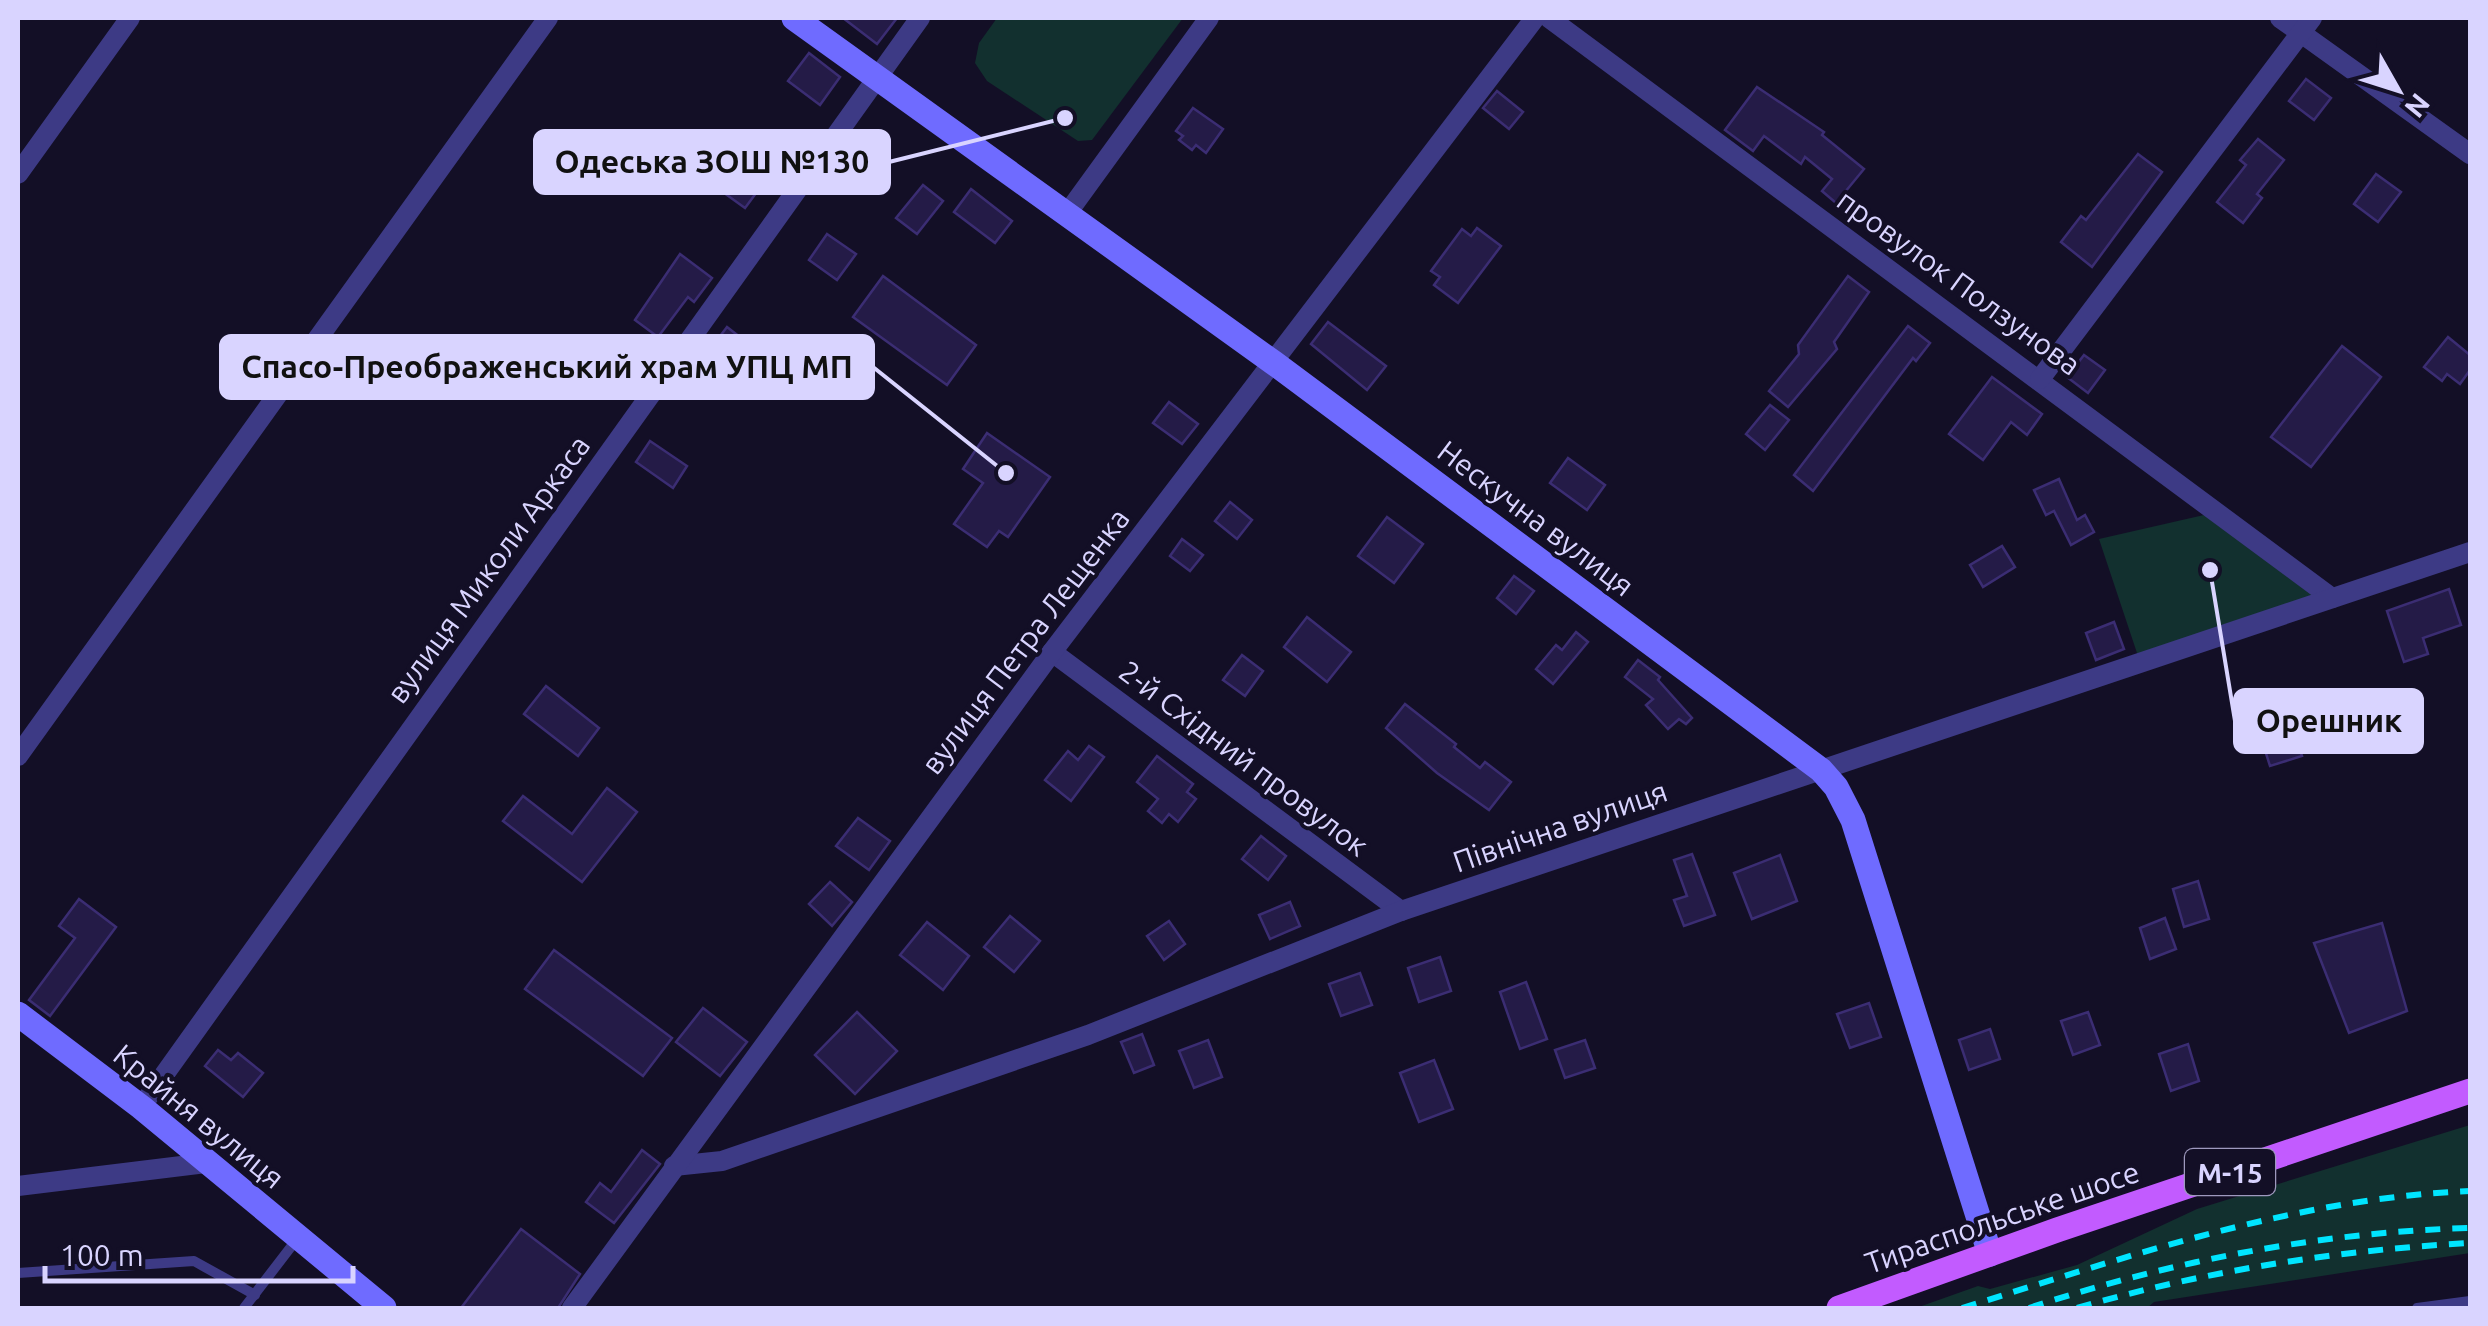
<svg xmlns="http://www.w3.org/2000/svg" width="2488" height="1326" font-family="Ubuntu,sans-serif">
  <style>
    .green { fill: #12302f }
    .building { fill: #241b47; stroke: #3b2d73; stroke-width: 2.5 }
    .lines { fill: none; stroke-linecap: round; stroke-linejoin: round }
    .lane { stroke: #3d3a85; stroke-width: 10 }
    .street { stroke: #3d3a85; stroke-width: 20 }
    .secondary { stroke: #6f6bff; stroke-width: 25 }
    .primary { stroke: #c25bff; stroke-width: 25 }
    .rail { stroke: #00e5ff; stroke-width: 6; stroke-dasharray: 15 12; stroke-linecap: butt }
    .labels { text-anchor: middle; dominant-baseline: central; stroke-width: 8; stroke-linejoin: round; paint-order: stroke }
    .shield { fill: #130f26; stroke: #9e99be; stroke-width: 2.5 }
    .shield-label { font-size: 28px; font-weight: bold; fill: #d9d4ff }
    .street-label { font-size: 30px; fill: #d9d4ff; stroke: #130f26 }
    .leader { fill: none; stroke: #d9d4ff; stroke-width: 4 }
    .callout-dot { fill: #d9d4ff; stroke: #130f26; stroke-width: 4 }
    .callout { fill: #d9d4ff; stroke: #d9d4ff; stroke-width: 4 }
    .callout-label { font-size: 32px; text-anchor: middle; font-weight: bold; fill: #111 }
  </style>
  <rect width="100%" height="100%" fill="#130f26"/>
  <g class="green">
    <path d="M997,18H1183L1092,140L1078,141L987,81L975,63L979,43Z"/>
    <path d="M2204,515L2320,601L2140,662L2099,539Z"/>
    <path d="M2470,1125V1253L2154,1302L2147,1308H1916L1978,1286L1990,1289L2077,1265L2197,1209Z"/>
  </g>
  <g class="building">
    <path d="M843,18H897L877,44Z"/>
    <path d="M809,53L840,77L820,105L788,81Z"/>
    <path d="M2306,79L2331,98L2314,120L2289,101Z"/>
    <path d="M1757,87L1824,132L1822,135L1864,169L1836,203L1822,191L1832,179L1805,157L1801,164L1764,136L1753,151L1725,130Z"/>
    <path d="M1497,91L1523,112L1509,129L1483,108Z"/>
    <path d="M1193,108L1223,129L1206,153L1196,145L1192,150L1179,140L1183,136L1176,131Z"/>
    <path d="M2258,139L2284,160L2257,194L2262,198L2243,223L2217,202L2246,165L2240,160Z"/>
    <path d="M2138,154L2162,172L2092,267L2061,242L2081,216L2086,220Z"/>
    <path d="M740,163L765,181L745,208L720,190Z"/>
    <path d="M2376,174L2401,192L2378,222L2354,204Z"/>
    <path d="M923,185L943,201L917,234L896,218Z"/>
    <path d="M971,189L1012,221L995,243L954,212Z"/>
    <path d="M1477,228L1501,246L1458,303L1434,285L1440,277L1431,271L1462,229L1471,236Z"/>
    <path d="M827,234L856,254L837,280L809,260Z"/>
    <path d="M680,254L712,278L694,302L688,297L658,337L635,320Z"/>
    <path d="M883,276L976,345L947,385L853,317Z"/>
    <path d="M1848,276L1869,292L1834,342L1837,349L1788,407L1769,391L1799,354L1798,345Z"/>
    <path d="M1328,322L1386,366L1367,390L1311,344Z"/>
    <path d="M1908,326L1930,343L1916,361L1913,358L1813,491L1794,475Z"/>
    <path d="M727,327L758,351L742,372L711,348Z"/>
    <path d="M2448,337L2470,355V370L2460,384L2447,374L2442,381L2424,367Z"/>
    <path d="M2342,346L2381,377L2311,467L2271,437Z"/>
    <path d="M2084,355L2105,370L2088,393L2067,377Z"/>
    <path d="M1992,377L2042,414L2027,435L2011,422L1983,460L1949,434Z"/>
    <path d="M1169,402L1198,424L1182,444L1153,423Z"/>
    <path d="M1770,405L1789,420L1765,450L1746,434Z"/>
    <path d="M987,433L1050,477L1008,537L999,531L987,547L954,524L983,483L963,469Z"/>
    <path d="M650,441L687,466L673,488L636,462Z"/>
    <path d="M1568,458L1605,485L1587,510L1550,483Z"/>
    <path d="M2059,479L2077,520L2085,515L2094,532L2071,545L2054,511L2046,515L2034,490Z"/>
    <path d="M1230,502L1252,520L1237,539L1215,521Z"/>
    <path d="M1387,517L1423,544L1394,583L1358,556Z"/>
    <path d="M1182,539L1203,555L1190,571L1170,556Z"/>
    <path d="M2002,546L2015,567L1983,587L1970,565Z"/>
    <path d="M1514,576L1534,591L1516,614L1497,598Z"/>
    <path d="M2449,589L2461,625L2423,638L2428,654L2404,662L2387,611Z"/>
    <path d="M1307,617L1351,652L1327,682L1284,647Z"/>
    <path d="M2114,622L2124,649L2096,660L2086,633Z"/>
    <path d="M1576,632L1588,642L1553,684L1536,669L1556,645L1562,650Z"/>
    <path d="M1242,655L1263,671L1245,696L1223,680Z"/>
    <path d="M1638,660L1660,677L1658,680L1692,718L1686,724L1679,719L1668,729L1646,705L1653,699L1625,677Z"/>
    <path d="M546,686L599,728L578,756L524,714Z"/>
    <path d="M2283,696L2302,756L2270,766L2251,706Z"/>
    <path d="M1405,704L1456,744L1454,747L1480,768L1485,762L1511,782L1489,810L1437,773L1386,728Z"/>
    <path d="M1089,746L1104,757L1071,801L1045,780L1068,751L1078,760Z"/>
    <path d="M1157,756L1193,784L1187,792L1196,799L1178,822L1169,814L1162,823L1148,811L1158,799L1137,782Z"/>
    <path d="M607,788L637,812L582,882L503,821L523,796L572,834Z"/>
    <path d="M858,818L890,841L869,870L836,846Z"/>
    <path d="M1261,836L1286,856L1268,880L1242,859Z"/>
    <path d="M1692,854L1715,915L1684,926L1674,900L1687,896L1674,860Z"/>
    <path d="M1780,855L1797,901L1752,919L1734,873Z"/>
    <path d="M2198,881L2209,919L2184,927L2173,889Z"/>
    <path d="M830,882L852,902L832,926L809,904Z"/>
    <path d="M79,899L116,927L50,1016L29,1000L75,938L59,926Z"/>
    <path d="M1290,902L1300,926L1270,939L1259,915Z"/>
    <path d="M1010,916L1040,941L1014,972L984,947Z"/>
    <path d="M2165,918L2176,949L2150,959L2140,928Z"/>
    <path d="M1169,921L1185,944L1164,960L1147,936Z"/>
    <path d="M927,922L969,956L943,990L900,955Z"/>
    <path d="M2382,923L2407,1011L2349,1033L2314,943Z"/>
    <path d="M554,950L672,1038L643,1076L525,989Z"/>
    <path d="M1440,957L1451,991L1419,1002L1408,968Z"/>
    <path d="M1360,973L1372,1005L1341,1016L1329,984Z"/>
    <path d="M1526,982L1547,1039L1520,1049L1500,992Z"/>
    <path d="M1869,1003L1881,1037L1850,1048L1837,1014Z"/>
    <path d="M703,1008L747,1042L720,1076L676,1042Z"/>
    <path d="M857,1012L897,1051L855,1094L815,1055Z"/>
    <path d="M2088,1012L2100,1045L2073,1055L2061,1021Z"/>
    <path d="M1990,1029L2000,1059L1969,1070L1959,1040Z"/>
    <path d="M1142,1034L1154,1065L1134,1073L1121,1042Z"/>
    <path d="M1208,1040L1222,1077L1194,1088L1179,1051Z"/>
    <path d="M1585,1040L1595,1068L1565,1078L1555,1050Z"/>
    <path d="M2188,1044L2199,1081L2171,1091L2159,1054Z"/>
    <path d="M218,1050L231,1060L238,1053L263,1073L243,1097L205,1066Z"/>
    <path d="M1434,1060L1453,1109L1419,1122L1400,1073Z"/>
    <path d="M642,1150L660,1164L614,1223L586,1202L600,1183L611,1192Z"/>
    <path d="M521,1229L580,1274L558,1308H461Z"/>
  </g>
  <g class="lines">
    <g class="lane">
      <path d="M18,1273L194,1261L255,1295"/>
      <path d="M244,1308L297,1239"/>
      <path d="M2417,1308L2470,1301"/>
    </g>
    <g class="street">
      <path d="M1549,18L2332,598"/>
      <path d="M2280,18L2470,154"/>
      <path d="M18,174L130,18"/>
      <path d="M1066,215L1209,18"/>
      <path d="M2040,379L2312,18"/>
      <path d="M1052,652L1401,911"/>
      <path d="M18,756L548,18"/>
      <path d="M141,1107L920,18"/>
      <path d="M674,1166L722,1161L1088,1035L1401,911L2470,552"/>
      <path d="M18,1186L206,1163"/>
      <path d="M572,1308L1052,652L1535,18"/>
    </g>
    <g class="secondary">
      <path d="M794,18L1274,363L1821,770L1836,787L1853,820L1990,1254"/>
      <path d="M18,1014L141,1107L384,1308"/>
    </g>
    <path class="primary" d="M1839,1308L2057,1230L2470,1091"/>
    <g class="rail">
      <path d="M1962,1308C2127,1257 2296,1198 2470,1191"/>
      <path d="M2029,1308C2171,1261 2321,1232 2470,1228"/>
      <path d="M2077,1308C2204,1271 2338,1250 2470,1243"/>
    </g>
  </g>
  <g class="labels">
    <rect class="shield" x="2185" y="1149" width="90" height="46" rx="8"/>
    <g class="shield-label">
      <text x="2230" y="1172">М-15</text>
    </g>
    <g class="street-label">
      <text transform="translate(1959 282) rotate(36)">провулок Ползунова</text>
      <text transform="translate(1536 518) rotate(37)">Нескучна вулиця</text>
      <text transform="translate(488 569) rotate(-54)">вулиця Миколи Аркаса</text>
      <text transform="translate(1025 641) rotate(-53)">вулиця Петра Лещенка</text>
      <text transform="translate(1244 758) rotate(37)">2-й Східний провулок</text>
      <text transform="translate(1560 826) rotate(-19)">Північна вулиця</text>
      <text transform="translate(199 1116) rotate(39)">Крайня вулиця</text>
      <text transform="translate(2002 1217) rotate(-19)">Тираспольське шосе</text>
    </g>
  </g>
  <path class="leader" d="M1065 118L889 162M1006 473L873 367M2210 570L2235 721"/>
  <g class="callout-dot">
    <circle cx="1065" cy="118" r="10"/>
    <circle cx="1006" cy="473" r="10"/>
    <circle cx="2210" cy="570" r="10"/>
  </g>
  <g class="callout">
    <rect x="535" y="131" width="354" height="62" rx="10"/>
    <rect x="221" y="336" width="652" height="62" rx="10"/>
    <rect x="2235" y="690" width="187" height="62" rx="10"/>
  </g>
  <g class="callout-label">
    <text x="712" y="173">Одеська ЗОШ №130</text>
    <text x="547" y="378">Спасо-Преображенський храм УПЦ МП</text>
    <text x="2329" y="732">Орешник</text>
  </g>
  <rect width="2488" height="1326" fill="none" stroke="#d9d4ff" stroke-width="40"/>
  <g transform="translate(2398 90) rotate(129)" stroke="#130f26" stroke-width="8" paint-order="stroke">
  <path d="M0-8L18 38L0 25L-18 38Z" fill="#d9d4ff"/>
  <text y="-15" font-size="28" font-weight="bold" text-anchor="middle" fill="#d9d4ff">N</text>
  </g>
  <path d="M45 1266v15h308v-15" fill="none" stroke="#d9d4ff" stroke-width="5"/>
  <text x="60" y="1266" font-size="30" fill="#d9d4ff" stroke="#130f26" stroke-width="8" paint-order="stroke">100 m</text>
</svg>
